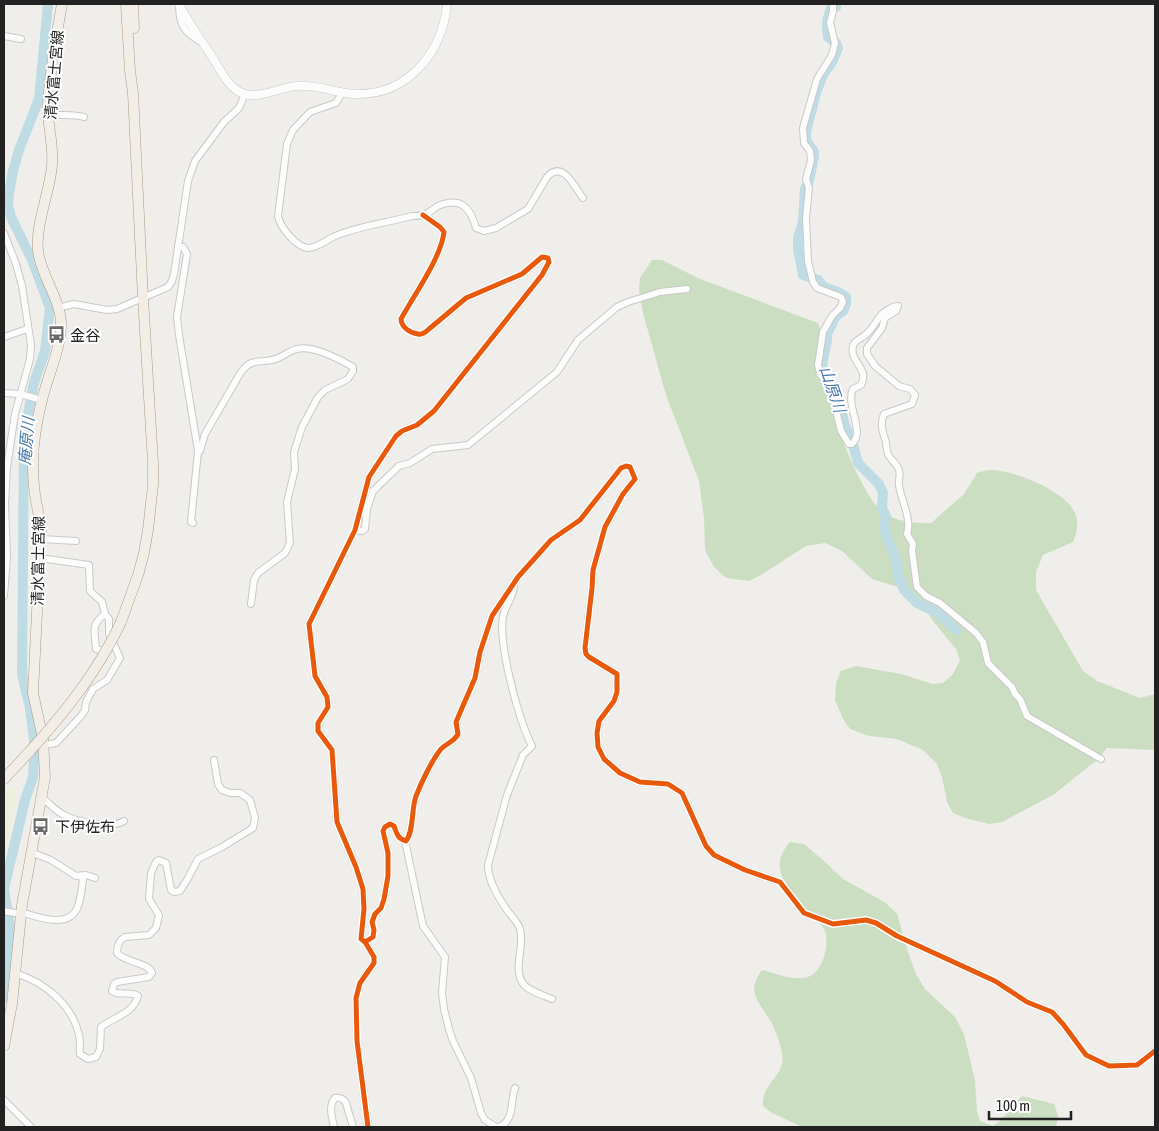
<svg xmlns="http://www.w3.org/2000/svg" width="1159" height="1131" font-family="'Asap Condensed','Noto Sans JP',sans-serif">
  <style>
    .farmland { fill: #efefdf }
    .forest { fill: #cbdec1 }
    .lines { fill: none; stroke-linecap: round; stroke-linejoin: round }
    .river { stroke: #bfdbe3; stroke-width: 10 }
    .minor-casing { stroke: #c9c8c7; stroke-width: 8 }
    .tertiary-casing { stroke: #c9c8c7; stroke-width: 9 }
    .primary-casing { stroke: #a79c86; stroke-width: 11 }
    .minor { stroke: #fdfcfc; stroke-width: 6 }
    .tertiary { stroke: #fdfcfc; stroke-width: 8 }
    .primary { stroke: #f3ede7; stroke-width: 10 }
    .primary-bridge-casing { stroke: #a79c86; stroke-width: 11; stroke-linecap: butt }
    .primary-bridge { stroke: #f3ede7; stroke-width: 10 }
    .cycleway-casing { stroke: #fff; stroke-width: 8 }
    .cycleway { stroke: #e8590c; stroke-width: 5 }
    .labels { text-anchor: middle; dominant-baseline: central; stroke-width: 4; stroke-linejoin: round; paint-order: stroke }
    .street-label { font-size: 15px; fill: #222; stroke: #fff }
    .poi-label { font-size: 15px; fill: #222; stroke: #fff; text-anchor: start }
    .water-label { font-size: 16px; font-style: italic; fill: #4a7aab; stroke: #fff }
  </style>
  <rect width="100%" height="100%" fill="#f0eeeb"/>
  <path class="farmland" d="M11,787L17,788L16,804L4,859V794Z"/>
  <g class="forest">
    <path d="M652,260H662L698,278L818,323C828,347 824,373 829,398C834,423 863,497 883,512C896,522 916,523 931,523L964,494L977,473C980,472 984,471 988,470C1010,468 1066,491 1075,513C1079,523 1077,533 1073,542L1043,555L1036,572V590L1083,671L1097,681L1140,698L1155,694V750L1107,748L1097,760L1053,795L1002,822L989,824L965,818L953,813L947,802L942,777L937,764L923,750L897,739L869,736L850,729L843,719L835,700L836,683L841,671L856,666L901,674L933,684L943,683L953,674L960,660L956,649L933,621L920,601L907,590L872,579L842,551L825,543L806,546L761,575L749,581L726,578L714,567L705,550L704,518L699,481L666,395L643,313L639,290L640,278Z"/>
    <path d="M790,842L804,844L825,862L843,879L886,903L897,914L907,949L916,974L925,989L955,1017L964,1034L975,1080L977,1112L980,1121L993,1126L1000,1121L1022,1096L1054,1104L1058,1115L1056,1127H802L772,1113L763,1106C762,1086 778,1079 782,1064C785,1054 775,1027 769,1019C758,1000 746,992 762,970C775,973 791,980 804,978C822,976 830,946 825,931C823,926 816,920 813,916C803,906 782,883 780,869C778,859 784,849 790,842Z"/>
  </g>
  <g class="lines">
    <g class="river">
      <path d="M836,4V7L831,8C827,18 826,28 828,37L836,43L838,48L832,62L823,75L816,93L806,132V140L814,152V156L809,181L805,189L803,222L798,238V249L803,275L818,280L824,287L840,293L846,297V304L843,311L836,316L827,334V340L822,365L824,372L838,393L844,423L852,441L858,463L879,484L883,493L882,508L886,516L884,530L896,559L898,576L904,590L917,603L940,614L956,630"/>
      <path d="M4,889L25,800L33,777L35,748L30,708L22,674L24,434L34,383L45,351L50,308L32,260L11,217L8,204L9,193L13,171L19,150L39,99L48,4"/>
      <path d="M4,890L10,926L4,998"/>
    </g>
    <defs>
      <g id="minor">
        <path d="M179,4C179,25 184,32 201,42"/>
        <path d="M833,4V11L830,23L835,43L832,55L817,79L803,128L804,143L810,151L811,160L806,179L809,188L806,218L808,261L813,282L817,288L841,297L843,302L840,308L832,316L823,332L818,365L820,374L831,390L841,431L849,444H852C866,432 845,405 853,389L861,385C870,368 849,362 853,346C854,341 860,339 864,336C873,329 875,322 881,315C885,311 893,306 898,306L896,311L885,318L882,328L867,348V354L875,366L899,386L910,389L915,395L912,404L884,414C880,423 882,430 885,439C887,444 886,450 888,454C891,460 897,464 899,470C901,476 898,480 899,485C901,501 912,518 907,534L913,544L912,551L917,587L926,596L940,603L976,633L983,642L988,663L1012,687L1015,694L1020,699L1027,716L1101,759"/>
        <path d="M4,36L21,39"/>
        <path d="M342,93L336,103L310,112L293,130L287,144L278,216C280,227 296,247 308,248C317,248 325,241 333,237C357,226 386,223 412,216C416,216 421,216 424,215C429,213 433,209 438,206C460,197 470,206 476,228L484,231L496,228L528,209L547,177C563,159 575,188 583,198"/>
        <path d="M49,114C61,116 72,114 84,117"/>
        <path d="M4,233L16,264L22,286L31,345L30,359L15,414L7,467L5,504L7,556L4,596"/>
        <path d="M178,246L183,247L187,254L177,317L179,335L198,451L191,522L193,523"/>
        <path d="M57,308L74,304L107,310L117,309L168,287L172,281L174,274L188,181L195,161L224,122L239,108L245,94"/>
        <path d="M4,337L27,329"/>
        <path d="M4,393L20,394L42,400"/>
        <path d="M198,451H200L205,434L241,372C252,358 258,363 272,360C283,358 289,350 297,349C312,345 340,359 353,367V371L348,379L325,390L318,397L302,427L294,452L295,469L287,502L290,543L285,553L258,573L254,580L251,604"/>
        <path d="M355,530L362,531L365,529L367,509L373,491L399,466L410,463L432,449L468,445L557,372L578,340L617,307L628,302L660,292L687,289"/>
        <path d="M41,539L76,541"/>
        <path d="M40,558L89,565L90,591L102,602L105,614L109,619V634L120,658L107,680L93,689L86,702L85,710L81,716L56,743L44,745"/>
        <path d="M514,585C514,597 505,605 503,617C498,644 519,721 532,746L523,755L507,795L488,865C488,881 498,897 507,910C511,916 518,922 520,929C525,947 513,966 522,982C527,991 543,995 552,999"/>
        <path d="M100,650L96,649C95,632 90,625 105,614"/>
        <path d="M42,798C49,803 56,811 64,815C77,822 111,829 124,821"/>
        <path d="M405,841L423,926L445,957L442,993L444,1009L449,1029L453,1041L471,1078L481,1113L485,1120L496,1127"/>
        <path d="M33,853L51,860L76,876L86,875L95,878"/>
        <path d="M4,911L21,914"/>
        <path d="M21,912C37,917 70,930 78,906C81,898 82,888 83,879L80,876"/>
        <path d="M365,942L373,937L374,930L372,922L375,914L381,908L384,899L388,876V853L383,831L385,827L390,824L394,826C397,834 397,838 406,841C414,831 411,810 416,796C421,783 432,760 441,749C447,743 455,741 458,734L456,722L475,678L480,652L492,616L518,577L551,540L580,520L621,468L626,466L630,467L635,479L623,494L605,527L593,570L592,588L585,648L586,654L589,657L617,674V692L614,701L599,721L597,733L598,747L604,759L620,773L640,782L668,784L682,793L706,846L714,855L745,870L780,882L804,913L833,924L866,920L876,923L897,936L995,981L1027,1002L1052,1012L1063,1024L1086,1055L1109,1066L1137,1065L1155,1051"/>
        <path d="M15,973C44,982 72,1004 79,1035C81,1041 79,1048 80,1054L88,1059L96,1057L100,1049L101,1027C114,1017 133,1014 138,996C130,990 120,997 112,991L114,984L117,982L149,977L152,973C148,962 126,963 117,953C117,946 119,940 125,937L149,935L156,928L159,915L149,899L151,873L156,862L159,860L166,863L171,890L174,892L180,891L187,880L198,859L222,847L253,828L255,818L250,800L240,793H230L222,790L218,784L214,760"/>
        <path d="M4,1100L31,1127"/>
        <path d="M334,1127C332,1117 328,1106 335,1098C340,1097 343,1098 346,1103L353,1127"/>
        <path d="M368,1127L357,1041L356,998L360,983L374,963V957L365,942L361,939L364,909L363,889L356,867L337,822L332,750L318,731V723L328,707L327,697L315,676L309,624L355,530L369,477L396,436L402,431L417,425L434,411L542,275L549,262L548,258L542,257L522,274L466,298L429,329C426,332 422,335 418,334C410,333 401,327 401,319C414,295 441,258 444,232L440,227L423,215"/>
        <path d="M498,1127C515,1122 510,1101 515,1088"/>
      </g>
      <path id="tertiary" d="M179,4C188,23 200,38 211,55C219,67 226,84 238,91C256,102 279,87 297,86C316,84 335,93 354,94C407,96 442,54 447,4"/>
      <g id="primary">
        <path d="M133,4L134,28"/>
        <path d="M121,622L138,575L144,553L148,530L153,485V463L143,298L133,93L130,71L126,4"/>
        <path d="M4,779L30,751"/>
        <path d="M4,1046L12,1004L22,905L45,777L43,739L33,693L41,531C40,516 35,501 34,486C31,458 35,427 42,400C48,375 61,349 61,323C60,298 41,276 38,251C35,225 50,192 52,165C54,145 47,125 48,105C50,71 56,37 62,4"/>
      </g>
    </defs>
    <use href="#minor" class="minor-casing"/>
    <use href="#tertiary" class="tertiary-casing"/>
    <use href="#primary" class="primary-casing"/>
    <use href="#minor" class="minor"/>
    <use href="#tertiary" class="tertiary"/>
    <use href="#primary" class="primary"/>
    <defs>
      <path id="primary-bridge" d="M30,751C66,711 98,671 121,622"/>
    </defs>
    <use href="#primary-bridge" class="primary-bridge-casing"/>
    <use href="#primary-bridge" class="primary-bridge"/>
    <defs>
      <g id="cycleway">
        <path d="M365,942L373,937L374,930L372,922L375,914L381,908L384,899L388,876V853L383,831L385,827L390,824L394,826C397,834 397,838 406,841C414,831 411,810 416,796C421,783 432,760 441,749C447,743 455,741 458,734L456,722L475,678L480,652L492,616L518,577L551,540L580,520L621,468L626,466L630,467L635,479L623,494L605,527L593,570L592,588L585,648L586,654L589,657L617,674V692L614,701L599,721L597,733L598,747L604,759L620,773L640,782L668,784L682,793L706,846L714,855L745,870L780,882L804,913L833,924L866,920L876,923L897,936L995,981L1027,1002L1052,1012L1063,1024L1086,1055L1109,1066L1137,1065L1155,1051"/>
        <path d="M368,1127L357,1041L356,998L360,983L374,963V957L365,942L361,939L364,909L363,889L356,867L337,822L332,750L318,731V723L328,707L327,697L315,676L309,624L355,530L369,477L396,436L402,431L417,425L434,411L542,275L549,262L548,258L542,257L522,274L466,298L429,329C426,332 422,335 418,334C410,333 401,327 401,319C414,295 441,258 444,232L440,227L423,215"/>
      </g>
    </defs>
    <use href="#cycleway" class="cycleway-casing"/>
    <use href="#cycleway" class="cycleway"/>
  </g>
  <defs>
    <symbol id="bus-bare" viewBox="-9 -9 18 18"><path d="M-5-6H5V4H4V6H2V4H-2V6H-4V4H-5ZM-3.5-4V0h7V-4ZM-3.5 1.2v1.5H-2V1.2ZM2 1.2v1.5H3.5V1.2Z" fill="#6a6968" stroke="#fff" stroke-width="2.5" paint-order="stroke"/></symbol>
  </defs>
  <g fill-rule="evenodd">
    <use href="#bus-bare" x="44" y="322" width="25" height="25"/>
    <use href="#bus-bare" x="28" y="814" width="25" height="25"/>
  </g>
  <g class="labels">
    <g class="street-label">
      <text transform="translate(54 75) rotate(-85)">清水富士宮線</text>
      <text transform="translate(38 561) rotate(-89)">清水富士宮線</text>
    </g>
    <g class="poi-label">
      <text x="70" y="335">金谷</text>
      <text x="55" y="826">下伊佐布</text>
    </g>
    <g class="water-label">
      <text transform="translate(833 389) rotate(71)">山原川</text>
      <text transform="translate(26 441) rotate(-85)">庵原川</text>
    </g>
  </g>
  <rect width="1159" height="1131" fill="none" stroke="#222222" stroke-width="10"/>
  <path d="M989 1111v8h82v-8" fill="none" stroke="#222222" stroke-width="2.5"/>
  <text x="996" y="1111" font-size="15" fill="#222222" stroke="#ffffff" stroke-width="4" paint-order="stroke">100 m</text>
</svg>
